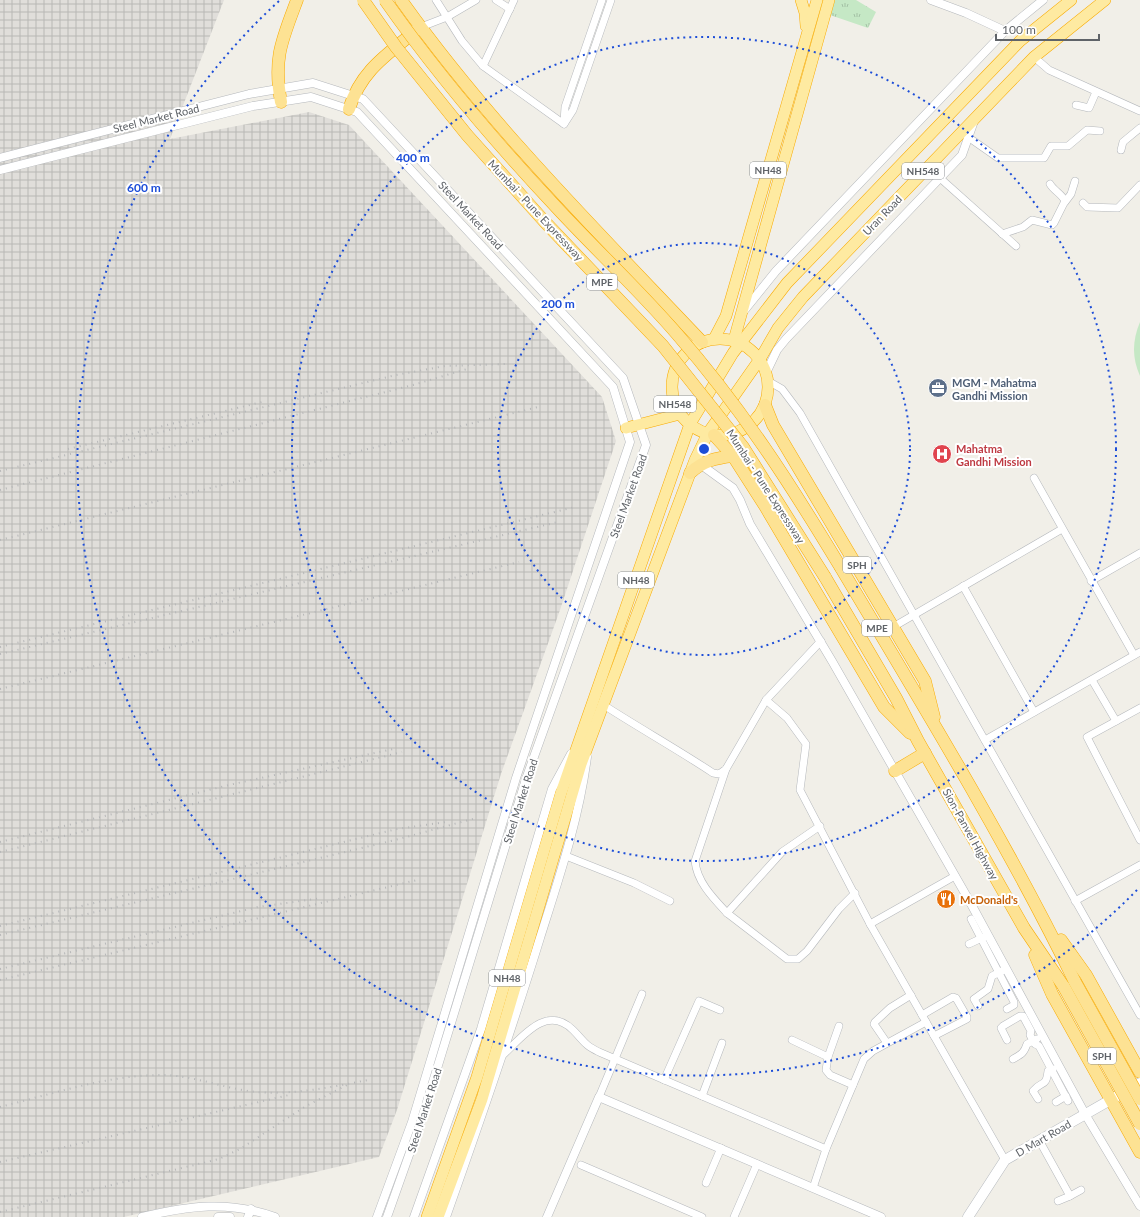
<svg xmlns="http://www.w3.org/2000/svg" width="1140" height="1217" font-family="Lato,sans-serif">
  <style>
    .industrial { fill: url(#industrial-grid) }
    .grass { fill: url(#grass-tufts) }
    .pitch { fill: #c5e8c5 }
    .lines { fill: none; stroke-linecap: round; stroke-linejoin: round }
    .minor-casing { stroke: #b5b8bc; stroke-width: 8 }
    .tertiary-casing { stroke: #b5b8bc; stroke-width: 9 }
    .secondary-casing { stroke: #b6babf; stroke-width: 11 }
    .trunk-casing { stroke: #f9ab00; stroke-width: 12 }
    .motorway-casing { stroke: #f9ab00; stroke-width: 13 }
    .minor { stroke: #fff; stroke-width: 7 }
    .tertiary { stroke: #fff; stroke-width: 8 }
    .secondary { stroke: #fff; stroke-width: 10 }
    .trunk { stroke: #feeaa1; stroke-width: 11 }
    .motorway { stroke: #fde293; stroke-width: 12 }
    .rail { stroke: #b6b7b8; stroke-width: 2; stroke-dasharray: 1 5; stroke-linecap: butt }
    .motorway-bridge-casing { stroke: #f9ab00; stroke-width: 13; stroke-linecap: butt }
    .motorway-bridge { stroke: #fde293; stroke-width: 12 }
    .ring { fill: none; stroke: #1d4ed8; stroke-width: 2; stroke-dasharray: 2 4 }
    .labels { text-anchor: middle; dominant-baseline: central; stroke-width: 4; stroke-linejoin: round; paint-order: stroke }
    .shield { fill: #fff; stroke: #8f9295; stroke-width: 1 }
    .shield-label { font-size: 10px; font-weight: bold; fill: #5f6368 }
    .street-label { font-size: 11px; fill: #5f6368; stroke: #fff }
    .service-label { font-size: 11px; font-weight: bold; fill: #4e5e75; stroke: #fff; text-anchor: start }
    .health-label { font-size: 11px; font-weight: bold; fill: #be3a42; stroke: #fff; text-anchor: start }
    .food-label { font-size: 11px; font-weight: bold; fill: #c56008; stroke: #fff; text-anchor: start }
    .centre { fill: #1d4ed8; stroke: #fff; stroke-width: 2 }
    .ring-label { font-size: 12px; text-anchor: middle; font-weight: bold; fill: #1d4ed8; stroke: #fff; stroke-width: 4; stroke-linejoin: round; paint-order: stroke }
  </style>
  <defs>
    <pattern id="industrial-grid" width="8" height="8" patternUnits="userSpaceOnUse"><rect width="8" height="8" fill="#e0deda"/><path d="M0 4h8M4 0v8" fill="none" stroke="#b9b8b5"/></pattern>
    <pattern id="grass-tufts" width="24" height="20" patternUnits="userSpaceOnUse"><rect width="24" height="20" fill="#c5e8c5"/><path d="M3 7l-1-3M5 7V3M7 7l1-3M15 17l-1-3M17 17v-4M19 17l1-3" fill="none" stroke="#a3c0a4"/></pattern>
  </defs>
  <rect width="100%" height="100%" fill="#f1efe8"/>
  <path class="industrial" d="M0,0H224L170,139L309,112L349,125L602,397L616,441L560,610L501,774L397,1110L379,1157L124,1217H0Z"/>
  <path class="grass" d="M835,0H856L876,12L868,28L830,15Z"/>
  <path class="pitch" d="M1140,322V376C1132,358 1132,341 1140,322Z"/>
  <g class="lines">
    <defs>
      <g id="minor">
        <path d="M436,0L462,41L483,66L564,124"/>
        <path d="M496,0L510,9"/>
        <path d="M421,27L447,17L476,0"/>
        <path d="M1034,57L1049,70L1140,111"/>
        <path d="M483,66L514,0"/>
        <path d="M1076,105L1089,108L1096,92"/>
        <path d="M564,122L565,107L602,0"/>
        <path d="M564,124L573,110L611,0"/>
        <path d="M968,137L998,158H1044L1051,146H1068L1087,130L1100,131"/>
        <path d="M1121,150L1123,142L1140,128"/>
        <path d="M940,178L1016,246"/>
        <path d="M1065,202L1071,194L1075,181"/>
        <path d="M1083,203L1087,207L1118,208L1140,185"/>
        <path d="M1002,234L1023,227L1032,220L1052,225L1054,223L1065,201C1062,194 1054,191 1050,184"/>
        <path d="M768,381L782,389L800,413L1140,1015"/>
        <path d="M1034,478L1134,655"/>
        <path d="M1091,581L1140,553"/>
        <path d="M963,586L1034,712"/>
        <path d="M893,627L1062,529"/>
        <path d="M1092,680L1116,721"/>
        <path d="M766,700L787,718L806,744L800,790L870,924L1005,1160"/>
        <path d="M602,704C639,728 677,749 713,773L719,774L726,769L766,700L821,641"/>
        <path d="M1140,708L1087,737L1140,840"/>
        <path d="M985,740L1140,652"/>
        <path d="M726,769L695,861C697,882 713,898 727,913L782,852L820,826"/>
        <path d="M566,856L634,883L670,901"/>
        <path d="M1075,901L1140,865"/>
        <path d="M727,913L787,959H798L807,951L839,909L855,893"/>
        <path d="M971,919L1014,1002V1005L1007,1009"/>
        <path d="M870,924L955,876"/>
        <path d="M969,944L984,937"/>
        <path d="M978,1006L974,999L988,989L992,976L1006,969"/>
        <path d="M922,1015L953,997L956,998L967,1017V1019L934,1036"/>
        <path d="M792,1040L828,1057L826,1070L830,1075L853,1085"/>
        <path d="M1007,1040L1001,1028L1003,1026L1020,1016H1023L1031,1031L1030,1035L1035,1044L1039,1046L1068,1101"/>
        <path d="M887,1043L874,1024L875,1022L890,1008L911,995"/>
        <path d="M504,1054C523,1036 547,1004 573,1030C585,1042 583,1044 599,1052L826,1149"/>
        <path d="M828,1057L839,1026"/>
        <path d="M1013,1059C1022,1054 1024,1053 1027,1044L1037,1039"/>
        <path d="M664,1080L699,1001L720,1010"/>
        <path d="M702,1096L722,1043"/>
        <path d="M599,1097L642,994"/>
        <path d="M1038,1099L1033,1091C1042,1080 1046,1088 1048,1071L1053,1069"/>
        <path d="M1056,1102L1066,1096"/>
        <path d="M1039,1140L1070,1196L1058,1201"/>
        <path d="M581,1165L702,1217"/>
        <path d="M706,1183L721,1148"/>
        <path d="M813,1188L826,1149L864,1059L873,1051L926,1022"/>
        <path d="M1070,1196L1081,1190"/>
        <path d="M734,1217L757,1164"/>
      </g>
      <g id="tertiary">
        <path d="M931,0L966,13L1005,31"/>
        <path d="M0,158L249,94L313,83L363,99L623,378L646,445L526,779L420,1124L387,1217"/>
        <path d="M0,170L253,106L311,97L357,112L613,387L630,442L516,778L412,1122L377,1217"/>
        <path d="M743,312L776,271L1005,31L1043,0"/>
        <path d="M766,373L777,350L786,339L962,155L974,121"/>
        <path d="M700,464L733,488L740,500L750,524L832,661L970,902L1085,1114L1140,1206"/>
        <path d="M142,1217C188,1206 228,1200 275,1217"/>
        <path d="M218,1217H230"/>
        <path d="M248,1217L251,1209"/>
        <path d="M414,1217L481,1029L552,789L571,754"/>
        <path d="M446,1217C479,1124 511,1032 540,938C559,878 579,819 587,757"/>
        <path d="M547,1217L599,1097L881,1217"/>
      </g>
      <path id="secondary" d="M968,1217L1005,1160L1140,1083"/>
      <g id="trunk">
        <path d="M801,0L805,13L806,26"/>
        <circle cx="720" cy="387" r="48"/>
        <path d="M714,339L726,316L817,0"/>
        <path d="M734,340L829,0"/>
        <path d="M626,428L680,414"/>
        <path d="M427,1217L477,1077L561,793L690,424L733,353L787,283L1020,41L1071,0"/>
        <path d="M438,1217L482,1099L581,764L695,460L708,433L760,359L778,328L803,297L1034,57L1105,0"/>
      </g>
      <g id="motorway">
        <path d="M401,0C489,124 598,232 702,342"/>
        <path d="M281,102C273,58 282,40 297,0"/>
        <path d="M349,109C361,70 388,54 418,29"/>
        <path d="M765,405L773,425L925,681L934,717"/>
        <path d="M714,435L733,456L765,506L884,707L910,733"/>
        <path d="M690,473C703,461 715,458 733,456"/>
        <path d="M841,568C922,704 1005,839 1075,982"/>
        <path d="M825,577L896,698L918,741L1024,928L1064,987"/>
        <path d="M895,771L925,753"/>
        <path d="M1061,940L1086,975L1140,1072"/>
        <path d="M1035,955L1052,994L1140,1152"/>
      </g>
    </defs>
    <use href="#minor" class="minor-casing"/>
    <use href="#tertiary" class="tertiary-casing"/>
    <use href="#secondary" class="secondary-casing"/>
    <use href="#trunk" class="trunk-casing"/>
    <use href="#motorway" class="motorway-casing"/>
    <use href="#minor" class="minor"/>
    <use href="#tertiary" class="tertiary"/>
    <use href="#secondary" class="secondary"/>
    <use href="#trunk" class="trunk"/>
    <use href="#motorway" class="motorway"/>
    <g class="rail">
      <path d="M68,449L262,402"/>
      <path d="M0,471L396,375L445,366L507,364"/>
      <path d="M0,490L413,385L467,369"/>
      <path d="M0,540L538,407"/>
      <path d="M0,647L575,507"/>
      <path d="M0,654L558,522"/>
      <path d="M0,689L519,562"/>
      <path d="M0,842L229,785L393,749"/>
      <path d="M0,852L402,752"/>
      <path d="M0,926L397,829L446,822"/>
      <path d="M0,935L399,839L476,818"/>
      <path d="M0,969L258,907L322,898"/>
      <path d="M0,980L417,880"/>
      <path d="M0,1107C52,1094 108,1075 161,1075C194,1075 224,1089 257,1092C294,1095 332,1087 368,1080"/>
      <path d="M0,1162L289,1095"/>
      <path d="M0,1212L219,1159L240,1149L306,1106L351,1083"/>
    </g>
    <defs>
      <g id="motorway-bridge">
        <path d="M363,0L396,47L467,135L544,221L663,346L743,447L825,577"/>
        <path d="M385,0C437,74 496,143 558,209C597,251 639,290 677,334C741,407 791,485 841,568"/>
        <path d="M1075,982L1140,1099"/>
        <path d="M1064,987L1140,1124"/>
      </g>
    </defs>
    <use href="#motorway-bridge" class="motorway-bridge-casing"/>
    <use href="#motorway-bridge" class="motorway-bridge"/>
  </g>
  <g class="ring">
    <circle cx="704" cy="449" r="206"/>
    <circle cx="704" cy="449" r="412"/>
    <path d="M1137 890A618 618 0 1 1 279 1"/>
  </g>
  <defs>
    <symbol id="office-disc" viewBox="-11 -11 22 22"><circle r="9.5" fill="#5c6f8a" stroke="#fff"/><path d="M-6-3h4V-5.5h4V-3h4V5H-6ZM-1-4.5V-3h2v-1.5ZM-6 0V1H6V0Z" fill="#fff"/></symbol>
    <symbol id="hospital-disc" viewBox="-11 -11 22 22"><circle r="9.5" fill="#e0444e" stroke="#fff"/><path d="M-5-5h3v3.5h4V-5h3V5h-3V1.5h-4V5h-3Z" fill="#fff"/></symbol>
    <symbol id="restaurant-disc" viewBox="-11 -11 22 22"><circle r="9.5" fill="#e8710a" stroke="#fff"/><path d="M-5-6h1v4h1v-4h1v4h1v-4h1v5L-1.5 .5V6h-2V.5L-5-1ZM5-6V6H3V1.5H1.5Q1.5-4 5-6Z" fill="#fff"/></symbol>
  </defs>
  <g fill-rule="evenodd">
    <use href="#office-disc" x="927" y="377" width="22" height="22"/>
    <use href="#hospital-disc" x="931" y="443" width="22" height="22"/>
    <use href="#restaurant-disc" x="935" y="888" width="22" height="22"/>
  </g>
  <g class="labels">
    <g class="shield">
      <rect x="750" y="162" width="36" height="16" rx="3"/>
      <rect x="902" y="163" width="42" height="16" rx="3"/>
      <rect x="587" y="274" width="30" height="16" rx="3"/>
      <rect x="654" y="396" width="42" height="16" rx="3"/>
      <rect x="843" y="557" width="28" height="16" rx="3"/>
      <rect x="618" y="572" width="36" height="16" rx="3"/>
      <rect x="862" y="620" width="30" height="16" rx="3"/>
      <rect x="489" y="970" width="36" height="16" rx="3"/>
      <rect x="1088" y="1048" width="28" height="16" rx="3"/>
    </g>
    <g class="shield-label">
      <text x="768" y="170">NH48</text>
      <text x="923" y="171">NH548</text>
      <text x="602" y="282">MPE</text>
      <text x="675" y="404">NH548</text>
      <text x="857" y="565">SPH</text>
      <text x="636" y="580">NH48</text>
      <text x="877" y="628">MPE</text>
      <text x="507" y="978">NH48</text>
      <text x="1102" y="1056">SPH</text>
    </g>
    <g class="street-label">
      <text transform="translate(156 118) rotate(-14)">Steel Market Road</text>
      <text transform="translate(536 210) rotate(47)">Mumbai - Pune Expressway</text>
      <text transform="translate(471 215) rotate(47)">Steel Market Road</text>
      <text transform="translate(882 215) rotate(-46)">Uran Road</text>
      <text transform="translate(766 486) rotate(57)">Mumbai - Pune Expressway</text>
      <text transform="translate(628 496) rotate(-70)">Steel Market Road</text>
      <text transform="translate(520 801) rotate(-72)">Steel Market Road</text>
      <text transform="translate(971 834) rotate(61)">Sion-Panvel Highway</text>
      <text transform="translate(424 1110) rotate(-72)">Steel Market Road</text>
      <text transform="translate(1043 1138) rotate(-30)">D Mart Road</text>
    </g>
    <g class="service-label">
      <text x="952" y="382">MGM - Mahatma<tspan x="952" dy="13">Gandhi Mission</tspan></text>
    </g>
    <g class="health-label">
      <text x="956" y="448">Mahatma<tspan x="956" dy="13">Gandhi Mission</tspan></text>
    </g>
    <g class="food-label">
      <text x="960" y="899">McDonald's</text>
    </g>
  </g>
  <circle cx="704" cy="449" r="6" class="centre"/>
  <g class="ring-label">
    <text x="413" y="162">400 m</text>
    <text x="144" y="192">600 m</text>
    <text x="558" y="308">200 m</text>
  </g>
  <path d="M996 34v6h103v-6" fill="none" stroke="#5f6368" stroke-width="2"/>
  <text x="1002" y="34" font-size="12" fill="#5f6368" stroke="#ffffff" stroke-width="3" paint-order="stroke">100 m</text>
</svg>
